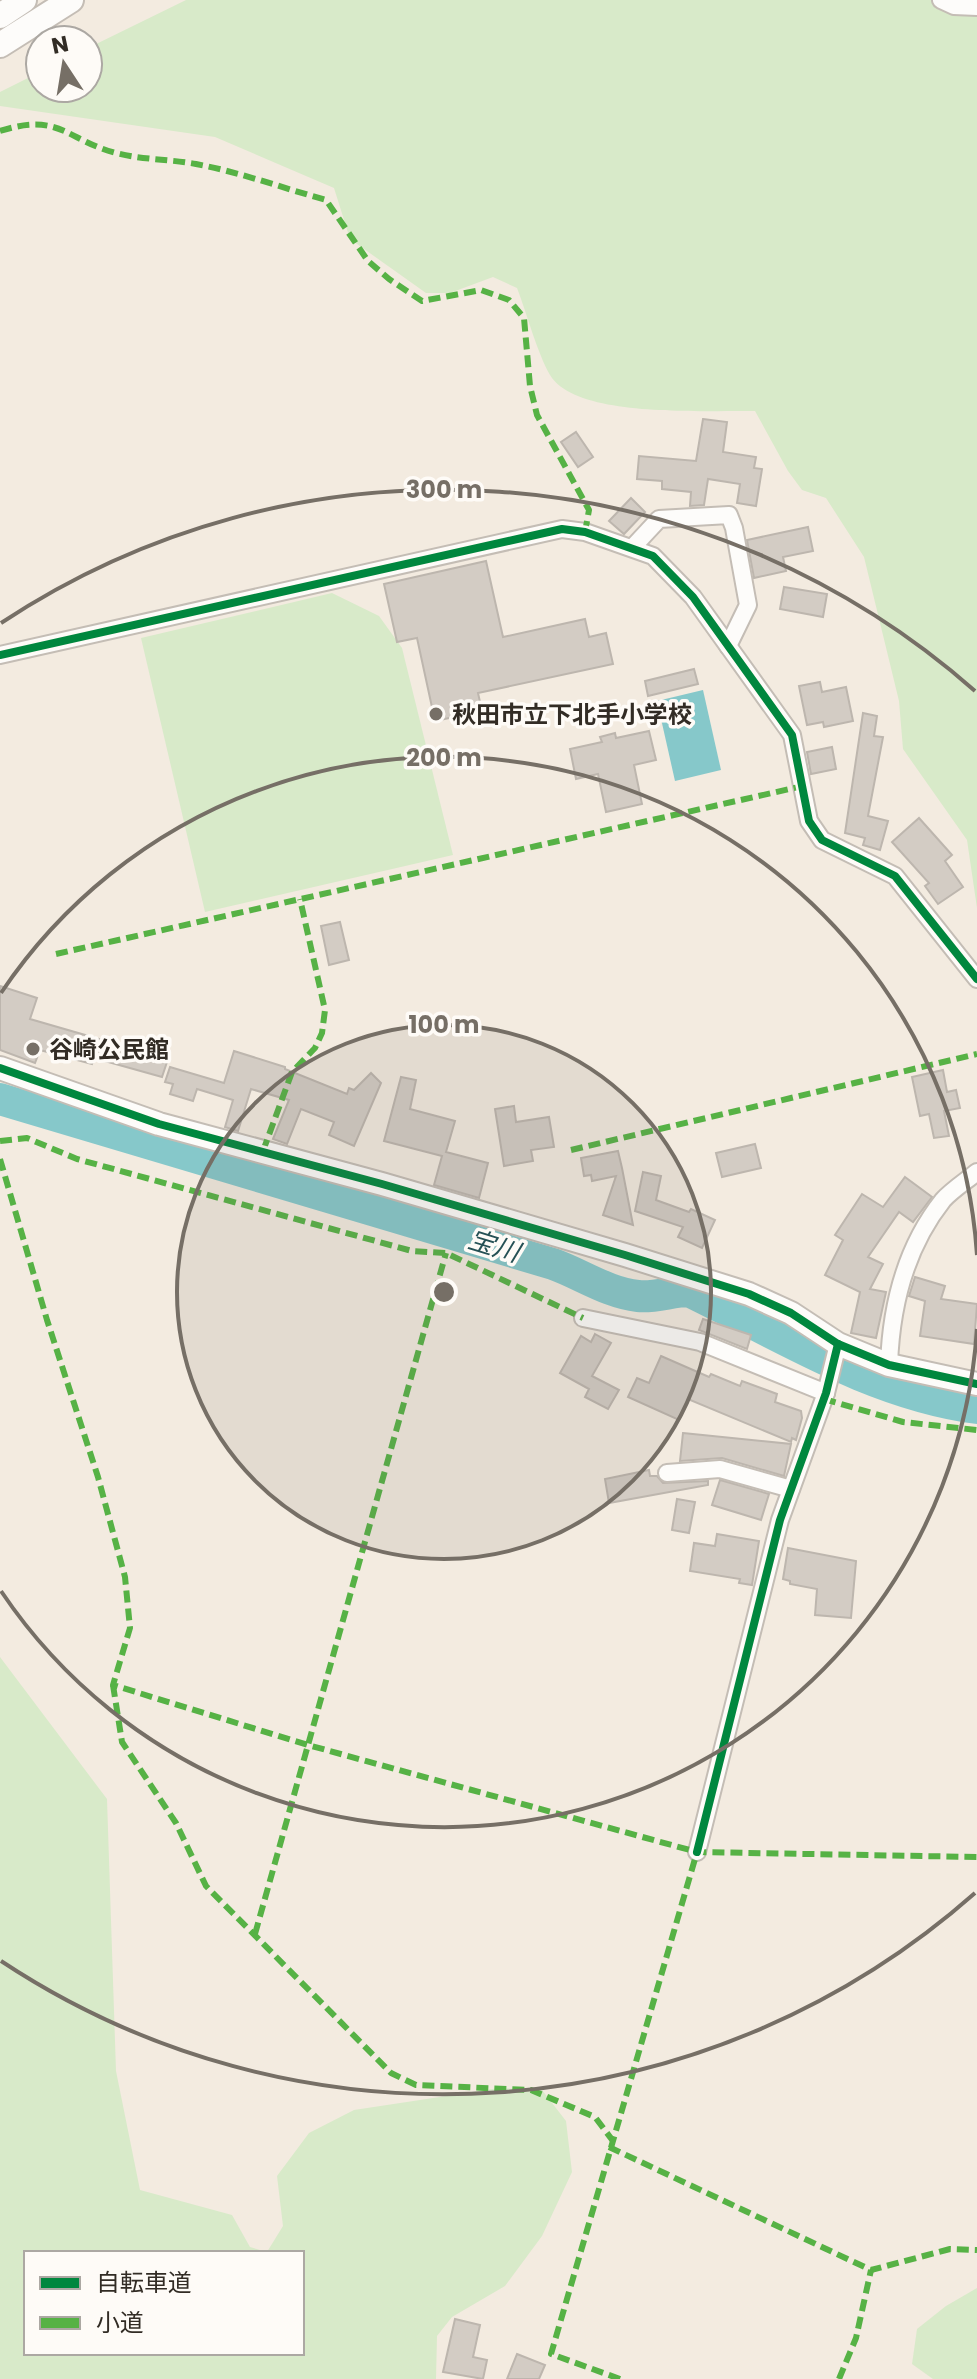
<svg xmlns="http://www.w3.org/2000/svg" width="977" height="2379" font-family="Poppins,'Noto Sans JP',sans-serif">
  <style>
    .green { fill: #d8eac9; fill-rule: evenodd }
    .water { fill: #86c8ca }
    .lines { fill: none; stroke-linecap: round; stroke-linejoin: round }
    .river { stroke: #86c8ca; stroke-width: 32 }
    .building { fill: #d3ccc4; stroke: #bdb6ae; stroke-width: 2 }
    .street-casing { stroke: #c4bdb5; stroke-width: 20 }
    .secondary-casing { stroke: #c4bdb5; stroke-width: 26 }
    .primary-casing { stroke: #c4bdb5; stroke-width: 28 }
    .street { stroke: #fdfcfa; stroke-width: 16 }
    .secondary { stroke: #fdfcfa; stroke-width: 22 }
    .primary { stroke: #fdfcfa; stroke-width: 24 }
    .quiet { stroke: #56b245; stroke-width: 6; stroke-dasharray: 12 6; stroke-linecap: butt }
    .cycleway-casing { stroke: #fefbf7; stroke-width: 13 }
    .cycleway { stroke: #00873e; stroke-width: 8 }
    .ring { fill: none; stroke: #766f66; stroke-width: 4 }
    .poi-dot { fill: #766f66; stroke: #fefbf7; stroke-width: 3 }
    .labels { text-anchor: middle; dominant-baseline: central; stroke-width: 7; stroke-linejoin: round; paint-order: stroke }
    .poi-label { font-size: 24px; font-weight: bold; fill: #322c25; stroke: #fefbf7; text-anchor: start }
    .water-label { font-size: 26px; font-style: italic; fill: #265155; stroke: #fefbf7 }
    .centre { fill: #766f66; stroke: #fefbf7; stroke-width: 4 }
    .ring-label { font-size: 24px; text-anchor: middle; font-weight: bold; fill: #766f66; stroke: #fefbf7; stroke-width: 7; stroke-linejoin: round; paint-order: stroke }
  </style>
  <rect width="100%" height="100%" fill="#f3ebe0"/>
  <g class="green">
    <path d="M186,0H977V908L967,840L903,749L899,701L864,557L826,498L802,490L788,471L755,411C708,410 576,419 550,375C537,352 527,314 517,288L493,277L450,293H426L350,239L334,188L215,137L0,106V92L40,72V88H88V48Z"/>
    <path d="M332,593L379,616L402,648L453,855L205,912L141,638Z"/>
    <path d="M0,1657L107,1799L116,2071L140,2190L232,2215L250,2247L267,2252L283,2226L277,2176L309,2133L354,2110L499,2088L542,2090L566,2121L572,2172L542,2236L505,2286L452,2317L437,2336L436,2379H0ZM26,2253H302V2353H26Z"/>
    <path d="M977,2288V2379H933L912,2364L917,2329L946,2306Z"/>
  </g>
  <path class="water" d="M703,690L721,770L675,781L657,701Z"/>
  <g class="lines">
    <path class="river" d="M0,1099L553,1264C581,1274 608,1293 638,1296C654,1298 673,1291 689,1291C782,1336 872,1394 977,1408"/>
  </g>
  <g class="building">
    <path d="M703,419L727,422L723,452L756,457L754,468L762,469L756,506L737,503L740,484L708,479L704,505L690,506L691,492L662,489V481L637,479L639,456L696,461Z"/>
    <path d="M576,432L593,457L578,467L561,442Z"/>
    <path d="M631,498L645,512L624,534L609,521Z"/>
    <path d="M808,527L813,551L783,557L786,571L754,578L747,540Z"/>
    <path d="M486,561L503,637L585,619L589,637L606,633L613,664L478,693L482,711L435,721L417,638L397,642L384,584Z"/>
    <path d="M784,587L827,594L823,617L780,609Z"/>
    <path d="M694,669L698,684L648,696L645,681Z"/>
    <path d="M820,682L822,692L846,687L853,721L824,727L823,722L807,725L799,686Z"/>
    <path d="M863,713L877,716L874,736L883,737L868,816L888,821L880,850L863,845L865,838L845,833Z"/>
    <path d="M649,731L656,760L634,765L642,804L606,812L598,774L576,779L570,749L602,742L600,737L615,733L616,738Z"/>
    <path d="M832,747L836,769L811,774L807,752Z"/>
    <path d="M919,818L952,855L945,861L963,887L938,904L925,886L929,883L892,842Z"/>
    <path d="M340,922L349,960L329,965L321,926Z"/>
    <path d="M0,986L37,998L30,1019L168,1059L162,1077L94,1058L92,1064L40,1050L35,1063L0,1050Z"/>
    <path d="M234,1051L285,1067V1069L347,1094L349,1088L354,1090L371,1073L381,1083L354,1146L329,1135L334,1122L301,1109L287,1144L273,1139L289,1100L251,1089L238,1131L225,1127L233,1100L197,1089L193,1101L170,1094L173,1084L165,1082L170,1067L224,1083Z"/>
    <path d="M943,1070L947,1092L956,1090L960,1108L944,1111L949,1136L934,1138L929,1114L920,1116L912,1077Z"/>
    <path d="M401,1077L416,1080L410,1109L455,1121L446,1152L488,1163L479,1198L434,1185L442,1156L384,1141Z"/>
    <path d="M514,1106L516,1122L549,1117L554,1147L531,1150L533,1161L504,1166L495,1109Z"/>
    <path d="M755,1144L761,1168L722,1177L716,1153Z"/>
    <path d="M618,1151L622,1168L633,1225L603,1215L616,1176L592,1181L591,1175L584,1176L581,1158Z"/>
    <path d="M643,1172L661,1176L656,1200L689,1212L691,1209L715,1220L702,1248L678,1237L683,1227L635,1211Z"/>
    <path d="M905,1177L932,1197L913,1222L899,1212L868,1257L883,1264L870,1289L886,1292L876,1338L851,1333L860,1292L825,1275L843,1240L835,1235L862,1194L883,1207Z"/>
    <path d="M915,1277L945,1286L941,1299L977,1304L974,1344L920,1336L925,1301L909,1296Z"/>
    <path d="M703,1319L751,1335L747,1349L699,1330Z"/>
    <path d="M595,1334L611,1343L592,1376L619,1390L608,1409L585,1397L589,1389L560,1373L581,1336L591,1342Z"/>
    <path d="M661,1356L709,1377L711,1374L740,1386L742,1381L777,1394L775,1402L801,1411L802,1418L796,1440L792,1438L791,1442L688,1399L679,1420L628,1397L637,1378L649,1383Z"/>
    <path d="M683,1433L791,1444L784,1476L722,1458L680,1461Z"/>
    <path d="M649,1470L650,1476H657L663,1483L708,1481V1485L609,1503L605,1479Z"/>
    <path d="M720,1480L769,1494L761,1520L712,1505Z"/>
    <path d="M677,1499L695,1502L689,1533L672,1530Z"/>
    <path d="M717,1534L759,1541L752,1585L739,1583L740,1579L690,1571L694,1543L715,1546Z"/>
    <path d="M788,1548L856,1561L851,1618L815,1615L817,1589L790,1584V1581L783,1579Z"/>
    <path d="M455,2319L480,2325L473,2357L487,2360L483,2379L443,2372Z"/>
    <path d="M517,2354L545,2365L539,2379H507Z"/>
  </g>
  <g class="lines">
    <defs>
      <g id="street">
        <path d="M941,0L954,6L977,7"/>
        <path d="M632,548L659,519L729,515L734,528L748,605L728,646"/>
        <path d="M0,655L562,529L585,532L653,556L693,597L792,735L809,821L822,840L895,876L977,979"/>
        <path d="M583,1318L700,1342L826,1393"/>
        <path d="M889,1365C891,1306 905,1248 943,1200C952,1190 966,1181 977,1172"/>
        <path d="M667,1473L720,1469L791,1489"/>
        <path d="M697,1852L780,1520L826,1393L838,1344"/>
      </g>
      <path id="secondary" d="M0,1068L159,1124L382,1184L625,1255L749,1294L791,1313L838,1344L889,1365L977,1384"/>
      <g id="primary">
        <path d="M0,16L24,0"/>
        <path d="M0,45L71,0"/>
      </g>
    </defs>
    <use href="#street" class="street-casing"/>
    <use href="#secondary" class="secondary-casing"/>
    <use href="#primary" class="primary-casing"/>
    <use href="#street" class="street"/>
    <use href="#secondary" class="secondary"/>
    <use href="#primary" class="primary"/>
    <g class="quiet">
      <path d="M0,131C60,112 66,140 116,153C143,160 169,159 196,164C239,172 283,188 326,200L368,261L389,279L422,301L481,290L509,300L524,318L530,386L537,415L589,510L585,532"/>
      <path d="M56,954L803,786"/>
      <path d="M0,1141L27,1138L77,1159L412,1251L446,1253L583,1318"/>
      <path d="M571,1150L977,1054"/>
      <path d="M263,1151L292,1072L315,1048L322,1033L325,1010L300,899"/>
      <path d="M0,1159L47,1320L98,1477L125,1577L130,1628L113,1685L308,1745L697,1852L977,1857"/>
      <path d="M824,1399L903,1422L977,1430"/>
      <path d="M113,1685L122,1742L176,1823L206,1886L391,2073L416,2085L531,2090L595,2117L613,2141"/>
      <path d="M255,1934L446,1253"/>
      <path d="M609,2147L871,2270L950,2249L977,2250"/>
      <path d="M620,2379L551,2354L697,1852"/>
      <path d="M839,2379L856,2338L871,2270"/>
    </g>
    <defs>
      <g id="cycleway">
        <path d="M0,655L562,529L585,532L653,556L693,597L792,735L809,821L822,840L895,876L977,979"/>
        <path d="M0,1068L159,1124L382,1184L625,1255L749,1294L791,1313L838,1344L889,1365L977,1384"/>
        <path d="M697,1852L780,1520L826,1393L838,1344"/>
      </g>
    </defs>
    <use href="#cycleway" class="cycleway-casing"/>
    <use href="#cycleway" class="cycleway"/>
  </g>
  <circle cx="444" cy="1292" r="267" fill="#766f66" fill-opacity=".12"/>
  <g class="ring">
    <circle cx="444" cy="1292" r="267"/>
    <path d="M977 1329A534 534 0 0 1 1 1591M1 993A534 534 0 0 1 977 1255"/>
    <path d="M975 1893A802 802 0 0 1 1 1961M1 623A802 802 0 0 1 975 691"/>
  </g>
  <g class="poi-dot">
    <circle cx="436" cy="714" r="8"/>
    <circle cx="33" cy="1049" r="8"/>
  </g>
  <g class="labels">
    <g class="poi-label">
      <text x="452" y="714">秋田市立下北手小学校</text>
      <text x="49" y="1049">谷崎公民館</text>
    </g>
    <g class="water-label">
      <text transform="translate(494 1246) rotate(17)">宝川</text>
    </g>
  </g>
  <circle cx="444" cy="1292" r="12" class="centre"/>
  <g class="ring-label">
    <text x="444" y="498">300 m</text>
    <text x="444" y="766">200 m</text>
    <text x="444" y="1033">100 m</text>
  </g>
  <rect x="24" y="2251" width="280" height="104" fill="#fefbf7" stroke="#aca8a3" stroke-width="2"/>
  <rect x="40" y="2277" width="40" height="12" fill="#00873e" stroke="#aca8a3" stroke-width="2"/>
  <text x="96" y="2291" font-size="24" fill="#322c25">自転車道</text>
  <rect x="40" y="2317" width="40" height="12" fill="#56b245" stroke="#aca8a3" stroke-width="2"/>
  <text x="96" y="2331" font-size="24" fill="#322c25">小道</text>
  <g transform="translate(64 64) rotate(348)"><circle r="38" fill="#fefbf7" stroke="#aca8a3" stroke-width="2"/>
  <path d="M0-6L14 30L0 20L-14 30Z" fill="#766f66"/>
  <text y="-12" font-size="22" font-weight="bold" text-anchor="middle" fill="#322c25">N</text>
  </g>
</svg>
